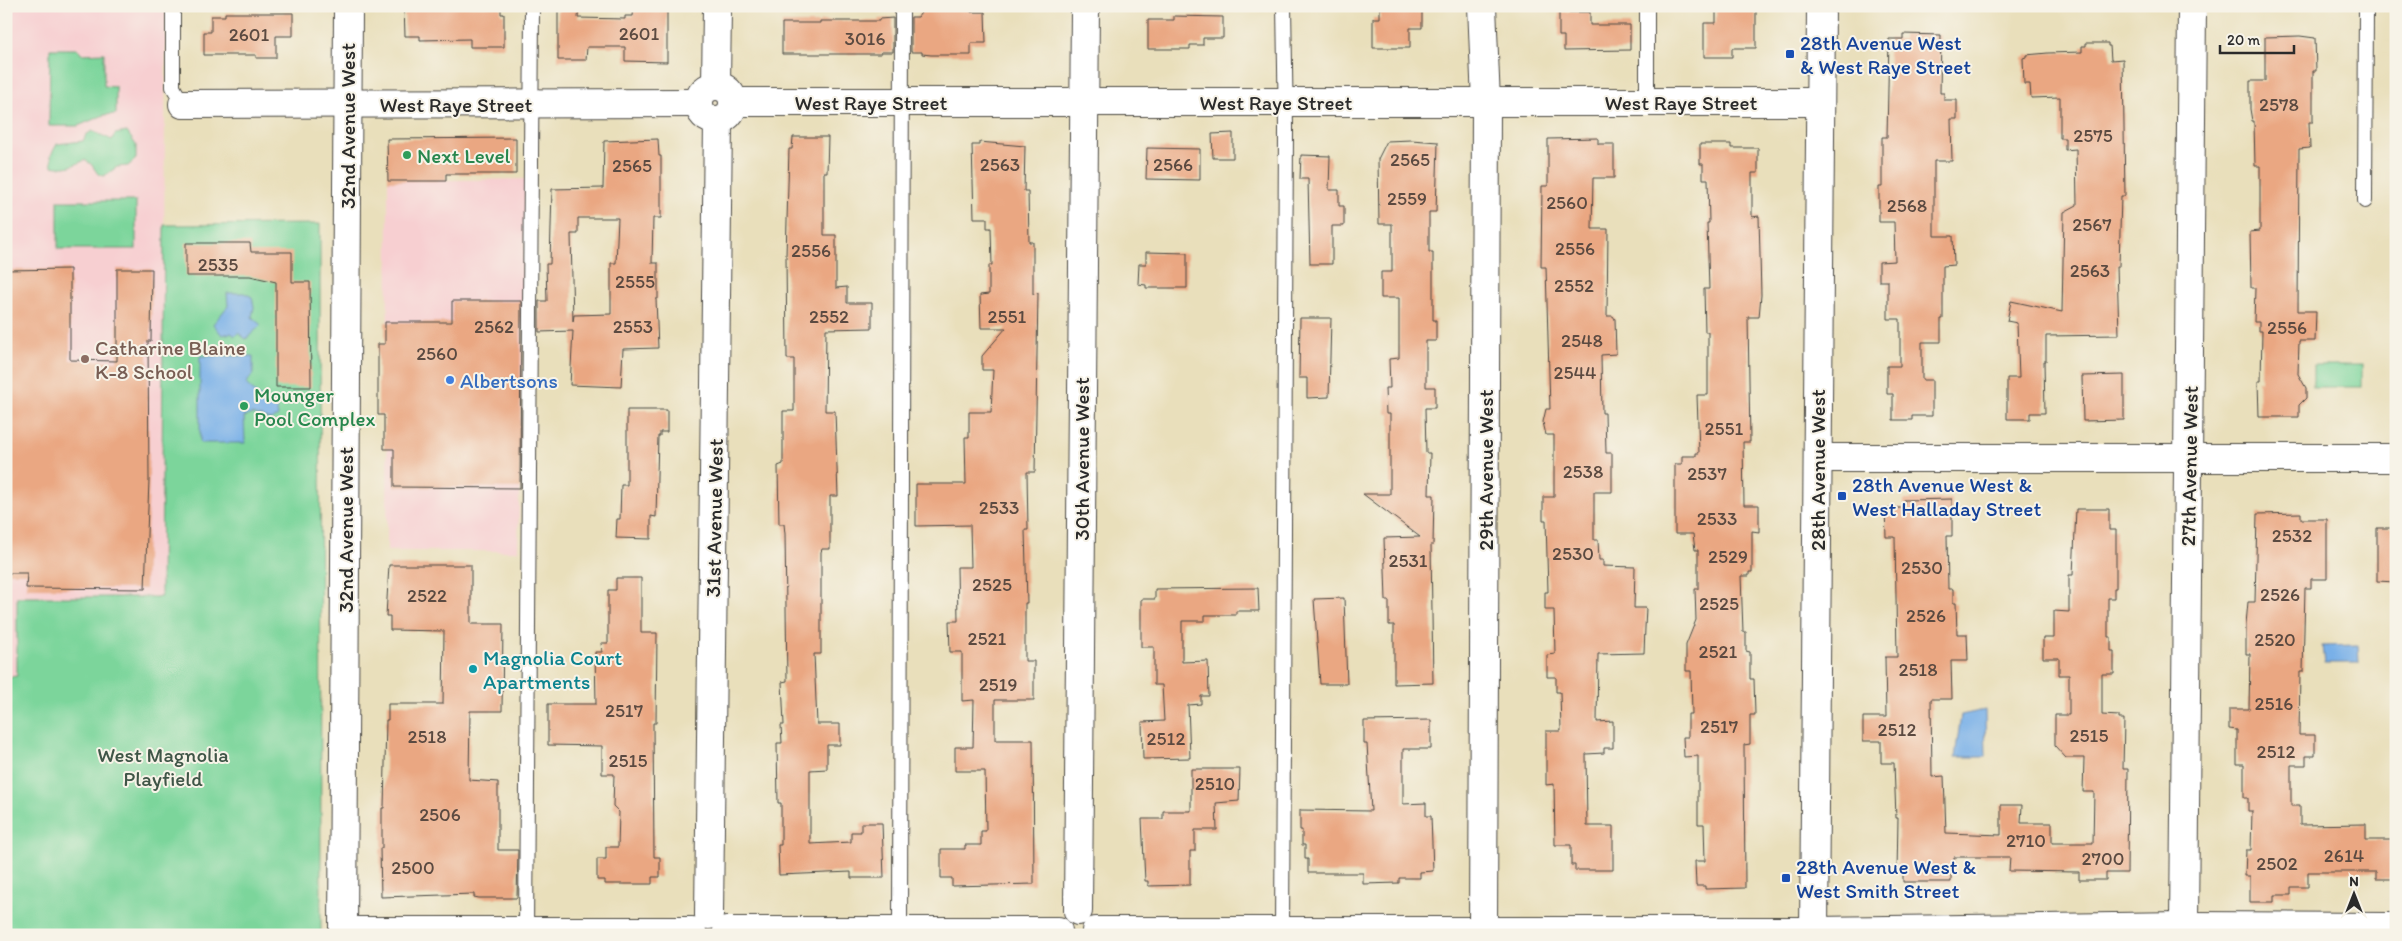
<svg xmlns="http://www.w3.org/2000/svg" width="2402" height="941" font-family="Itim,sans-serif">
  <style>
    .built { fill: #f7cfd1 }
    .green { fill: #7bd59b; stroke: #538063 }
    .water { fill: #79b0e8; stroke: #526e8a }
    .building { fill: #eaa782; fill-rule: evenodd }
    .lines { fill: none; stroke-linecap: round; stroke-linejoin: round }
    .service-casing { stroke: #484641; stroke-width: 16 }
    .minor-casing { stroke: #484641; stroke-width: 30 }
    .tertiary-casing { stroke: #484641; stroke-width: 30 }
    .service { stroke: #fff; stroke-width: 14 }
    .minor { stroke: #fff; stroke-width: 28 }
    .tertiary { stroke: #fff; stroke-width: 28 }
    .transit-dot { fill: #1a4fb4; stroke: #f7f3e8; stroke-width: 2 }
    .leisure-dot { fill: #2e9e5b; stroke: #f7f3e8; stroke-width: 2 }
    .education-dot { fill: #8d6e63; stroke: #f7f3e8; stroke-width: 2 }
    .shop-dot { fill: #3f7fe0; stroke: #f7f3e8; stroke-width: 2 }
    .culture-dot { fill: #0f9aa8; stroke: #f7f3e8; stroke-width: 2 }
    .labels { text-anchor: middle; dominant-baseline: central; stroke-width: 4; stroke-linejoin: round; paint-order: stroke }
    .number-label { font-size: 19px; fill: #5b4a41 }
    .transit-label { font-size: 21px; fill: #164399; stroke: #f7f3e8; text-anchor: start }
    .street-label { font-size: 21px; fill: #2b2b2b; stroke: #f7f3e8 }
    .leisure-label { font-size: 21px; fill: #27864d; stroke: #f7f3e8; text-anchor: start }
    .education-label { font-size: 21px; fill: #785e54; stroke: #f7f3e8; text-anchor: start }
    .shop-label { font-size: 21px; fill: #366cbe; stroke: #f7f3e8; text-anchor: start }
    .culture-label { font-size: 21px; fill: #0d838f; stroke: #f7f3e8; text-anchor: start }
    .park-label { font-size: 21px; fill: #3f5647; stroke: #f7f3e8 }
  </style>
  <rect width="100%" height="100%" fill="#f7f3e8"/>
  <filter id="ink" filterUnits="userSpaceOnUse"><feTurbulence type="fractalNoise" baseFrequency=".02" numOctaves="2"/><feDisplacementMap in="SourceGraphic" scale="10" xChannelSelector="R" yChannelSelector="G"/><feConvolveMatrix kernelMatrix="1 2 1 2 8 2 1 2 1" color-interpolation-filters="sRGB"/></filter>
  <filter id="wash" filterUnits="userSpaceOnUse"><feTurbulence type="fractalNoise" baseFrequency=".0096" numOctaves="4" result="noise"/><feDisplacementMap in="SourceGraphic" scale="20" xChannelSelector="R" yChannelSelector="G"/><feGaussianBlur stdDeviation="1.12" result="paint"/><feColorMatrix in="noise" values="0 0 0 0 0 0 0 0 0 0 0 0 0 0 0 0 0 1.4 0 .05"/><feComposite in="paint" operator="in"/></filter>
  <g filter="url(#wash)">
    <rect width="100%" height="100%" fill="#e9dfbb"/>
    <g class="built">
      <path d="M6,6H166L161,598L17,597V677L6,676Z"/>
      <path d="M526,179L518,551H387L388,181Z"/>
    </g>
    <g class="green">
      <path d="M50,49H78L81,54L104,53V86L116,87V114L104,115L78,126H49Z"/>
      <path d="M92,131L112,140L115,134L127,132L136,145V159L128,166L117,167L104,176L98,174L91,164L85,160C73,166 65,169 52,166L51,155L57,144L83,141L86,135Z"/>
      <rect x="58" y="201" width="78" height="48"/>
      <path d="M320,224L321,935H6V677L17,676V597H161L164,225Z"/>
      <rect x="2313" y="365" width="49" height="22"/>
    </g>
    <g class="water">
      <path d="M227,293H244L252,297L254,307L252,317L261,325L246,339L238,333L235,336L231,333L222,335L213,324L228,306Z"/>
      <path d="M200,356H253V374L246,384L261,398L275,403L278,416L271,420L252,414L244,417L245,443H200Z"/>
      <path d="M2358,645L2359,663H2324L2322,646Z"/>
      <path d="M1985,710L1986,757H1955L1961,715Z"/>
    </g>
    <g id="blocks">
      <g class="building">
        <path d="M404,6H501V14H504V47H470V39L420,40V36H405Z"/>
        <path d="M558,6H579L578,18L625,19V16H633L634,6H667V62L625,61V47H587L586,60H558Z"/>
        <path d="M1380,6H1422V28H1410V48H1373V18H1380Z"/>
        <path d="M925,7H962L971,8V12H985L986,43H971V55H931L922,54V52H911V17H918Z"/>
        <path d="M1716,8H1756V48H1732V57H1704V23H1716Z"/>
        <path d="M1559,12H1590V25H1630V50L1564,51V36H1559Z"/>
        <path d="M225,13H293V36H276V58H256V55H204V32H211V16H225Z"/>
        <path d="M1174,16L1223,17V38H1203V45H1190V49H1148V20H1174Z"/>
        <path d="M893,18V52H881V54H782V23H820V21H879V19Z"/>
        <path d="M1903,34L1941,35L1940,93H1944V100H1957V119H1951L1952,161H1934V236H1953L1954,265L1943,266V319H1941V342H1922V380H1932V416H1912V420H1893V394H1887V366H1900V319H1888V281H1879V262L1895,261L1894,222H1879V187H1882V137H1887L1889,39H1903Z"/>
        <path d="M2300,36L2315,38L2316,71H2313V122H2309L2310,148L2299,149L2298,311H2316L2315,341H2299L2298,374L2306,388V398L2299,405V417H2259L2258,381H2261L2262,331H2259V322H2254L2255,288H2251L2250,232L2260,231V166H2255L2254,121H2252L2250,109V81H2265V37Z"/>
        <path d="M2086,43H2108V46H2110L2111,60L2123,59L2125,196H2121L2119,266H2117L2119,335L2046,336V361H2044L2045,413H2030V419H2007V378H2019L2017,323L2007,321L2011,301L2062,312L2064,212L2077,205L2076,149L2065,150V138H2060V97L2031,98L2030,84H2024L2023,58L2026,57V55L2048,53L2082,52V46H2086Z"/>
        <path d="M1233,133V158H1213L1212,134Z"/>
        <path d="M793,137H828L827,172H824V235H836V288L847,287V303H872V328L826,329L825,411H835L838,496H830V549H822L821,552V654H814L817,724H840V745H827V769L810,770V844L851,842V832H861V823H882L884,878H851V872L779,875L778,845H781V803H778L777,743H782L781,725H784L782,682L787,681L785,534L784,524H779L778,466L783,464V411H794V359H787L786,256L789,149H792Z"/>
        <path d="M516,138V174H446V181H388L387,139Z"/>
        <path d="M1598,138V144H1614V178H1593L1592,229H1608L1607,316H1613L1615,319L1616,354L1601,355L1602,413H1605L1606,453H1612V492H1594V540H1598L1599,560H1603V566L1635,567L1634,608H1646L1645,628L1644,653L1598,654L1597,722L1613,721V748H1604V753L1586,754L1587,826H1613V870H1575V865H1571V845H1555L1554,784L1546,785V731H1561L1560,692H1556V677H1547V655L1555,654L1554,610H1545V592H1548L1546,520H1543V497H1554V435H1546L1543,422L1546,409H1550L1546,267H1541L1542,186H1548V139Z"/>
        <path d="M658,139L659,156H661V218H653L652,263H658V299H656L658,348L623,349L621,387L570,385L573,331L539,332V301H547L546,264H550L552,189L603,188L604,141ZM578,218H618L616,263H611V314L574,315L573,322L571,234H578Z"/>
        <path d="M1411,140L1438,142L1436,212H1429V252H1433V320H1436V341H1426V387H1435V408H1425L1426,453H1430L1429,495H1434L1433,546L1431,544L1433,683L1394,684V625H1389V601H1386L1384,538L1420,537L1363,494H1390V414H1386L1385,388H1390L1389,359L1399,358V298H1381V272H1392V224H1379L1378,159L1387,141Z"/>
        <path d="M979,142L1025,146L1024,191H1028L1029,242H1033V294L1038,293L1035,472H1027L1028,530H1025L1027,603H1025V661H1034V700H995V740H1033L1034,884L952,886V878H941V849H965V845H981V831H986L985,771H955V747H973L974,700L962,701V652H950L949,621H958L957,567H971L970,525L916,526V484H966L965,437H969V412H991L993,370H982V356L1006,328H981L980,295L989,294V265H992L991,228H987V218H974L972,145H979Z"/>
        <path d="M1700,144H1731V148H1758V173H1752V217L1759,216L1761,295L1759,317H1748L1750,442H1743L1744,505H1759V532L1752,531V572H1749V576H1741L1743,632H1746V651L1750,652V679H1754L1755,715H1750V744L1744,745L1745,888L1705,889V886H1696L1695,861H1705L1704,824H1698V756L1684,757L1683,737H1688V714H1692L1691,671H1686V645L1696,620L1695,589H1698V550H1695L1693,534H1675V464H1682V456H1696V453H1699L1697,395H1708V332H1705L1704,289H1709L1707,223H1709L1708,179H1703V164H1700Z"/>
        <path d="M1147,148L1200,149V180L1146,179Z"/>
        <path d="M1301,155L1330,156L1329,190H1339V206H1344V226H1332V264H1310L1308,179H1300Z"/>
        <path d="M186,243H250L251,252H292V282H310L311,387H276V282L250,276H186Z"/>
        <path d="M1146,252L1187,253V288H1146V285L1138,284L1139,264H1146Z"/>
        <path d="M70,269V360L117,361V269H152L151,341H148L149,480L145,589L26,588L27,573H6V270Z"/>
        <path d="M452,301H521L520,488L394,487V449H384V415H378V344H385V322H452Z"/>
        <path d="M1300,318H1331L1329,397L1307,398V378H1299Z"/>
        <path d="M2124,375V420L2083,421L2082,376Z"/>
        <path d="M627,410H667V432H660V436H658L656,517L651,516V539L616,538L617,519H620L621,485H627Z"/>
        <path d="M1952,499V536H1947L1948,589H1953V603H1956L1957,634H1967L1968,661H1951L1952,699H1931L1932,777L1944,776L1946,833L2001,835V805H2022L2021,823H2052V843H2093L2094,792H2083L2084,758H2066L2055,746V715H2069V675H2059V658H2043V638H2054V611L2069,612V575H2073L2076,509H2109V530H2116V588H2114V598H2108V637H2111V651H2114V674H2102V715L2119,716V719H2124L2123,769H2128L2127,873H2106V880H2079V872L2009,871L2010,857H1954V867H1951V882H1903V873H1897L1898,818H1896L1894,763H1881V741H1863V717H1886L1885,657H1897L1895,537H1886L1885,508H1904V500Z"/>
        <path d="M2301,513V519H2327V579H2311V588H2305L2303,672H2300L2299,735H2315V756H2306V765H2291V806H2300V825L2366,824V840H2396V879H2376V872H2308V887H2291V895H2274V902H2250V876H2245L2246,850H2251L2252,811H2248V798H2244V764H2237V730L2229,729V709H2249L2250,654H2246V624L2248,602H2255L2257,514Z"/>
        <path d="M2377,528H2396V582L2377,581Z"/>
        <path d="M389,565H471V624H503L502,711H470L469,780L498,782V850H518L517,898H479L474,897V894L381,897L380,848H382V808H384L386,720H388V704H443L444,631L390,630V616H386Z"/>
        <path d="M616,578H641V633H657L656,723H653L654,857H660V877H652V884H605V880H597V859H606V847H618L619,812L613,806L614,774H602V746L548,745V704H596L595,652H602L601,643H608V590H616Z"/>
        <path d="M1258,588L1259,611H1236V615H1205V621H1182V662L1208,661L1209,696H1201V704L1188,705L1190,758L1143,759L1142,722L1164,721L1162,685H1154V647H1141V599H1155V589Z"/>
        <path d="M1344,598L1347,684H1320L1314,599Z"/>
        <path d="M1431,720V749H1403V804L1426,803V816H1431L1433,871L1420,872V878H1399V883L1363,884V873H1308V859H1305V845H1302V830H1300V810L1371,811L1367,744H1364V721Z"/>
        <path d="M1191,769H1240L1239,801L1216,803L1217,830H1195V851H1190V885L1148,886V881H1145L1142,819H1163V811H1191Z"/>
      </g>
    </g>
  </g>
  <g filter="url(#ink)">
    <use href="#blocks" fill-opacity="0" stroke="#484641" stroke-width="1"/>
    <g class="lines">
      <defs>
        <g id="service">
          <path d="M173,6V87L183,104"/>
          <path d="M1647,102V6"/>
          <path d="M2365,201L2366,6"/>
          <path d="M526,935L532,6"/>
          <path d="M900,935L902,6"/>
          <path d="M1282,935L1286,128L1284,6"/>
        </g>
        <g id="minor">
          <path d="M1482,6L1486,102L1483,935"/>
          <path d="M716,85L717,6"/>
          <circle cx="716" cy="103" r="17"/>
          <path d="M734,102H1819"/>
          <path d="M183,104L699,103"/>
          <path d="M1818,458H2396"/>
          <path d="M1078,911L1085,6"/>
          <path d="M709,915L718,120"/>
          <path d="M2184,926L2192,6"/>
          <path d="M343,931H692"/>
          <path d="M727,931H1058"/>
          <path d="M1096,931H1814L2184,926L2396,927"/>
        </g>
        <g id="tertiary">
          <path d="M343,935L348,6"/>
          <path d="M1814,935L1821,6"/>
        </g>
      </defs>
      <use href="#service" class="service-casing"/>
      <use href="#minor" class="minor-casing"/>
      <use href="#tertiary" class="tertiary-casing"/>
      <use href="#service" class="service"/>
      <use href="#minor" class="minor"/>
      <use href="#tertiary" class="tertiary"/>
    </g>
  </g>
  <g class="transit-dot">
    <rect x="1785" y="49" width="10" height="10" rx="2.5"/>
    <rect x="1837" y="491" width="10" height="10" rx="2.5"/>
    <rect x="1781" y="873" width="10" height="10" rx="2.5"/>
  </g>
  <g class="leisure-dot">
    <circle cx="407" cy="155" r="5"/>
    <circle cx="244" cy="406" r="5"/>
  </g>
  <circle class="education-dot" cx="85" cy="359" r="5"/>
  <circle class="shop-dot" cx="450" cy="380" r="5"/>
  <circle class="culture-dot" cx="473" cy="669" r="5"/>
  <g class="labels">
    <g class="number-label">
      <text x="639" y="33">2601</text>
      <text x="249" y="34">2601</text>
      <text x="865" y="38">3016</text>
      <text x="2279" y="104">2578</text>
      <text x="2093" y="135">2575</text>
      <text x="1410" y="159">2565</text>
      <text x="1000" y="164">2563</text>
      <text x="1173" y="164">2566</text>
      <text x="632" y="165">2565</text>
      <text x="1407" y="198">2559</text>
      <text x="1567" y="202">2560</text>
      <text x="1907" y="205">2568</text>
      <text x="2092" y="224">2567</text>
      <text x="1575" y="248">2556</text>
      <text x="811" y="250">2556</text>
      <text x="218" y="264">2535</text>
      <text x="2090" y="270">2563</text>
      <text x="635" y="281">2555</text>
      <text x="1574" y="285">2552</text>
      <text x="829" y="316">2552</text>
      <text x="1007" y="316">2551</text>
      <text x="494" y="326">2562</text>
      <text x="633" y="326">2553</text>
      <text x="2287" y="327">2556</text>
      <text x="1582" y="340">2548</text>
      <text x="437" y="353">2560</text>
      <text x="1575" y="372">2544</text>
      <text x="1724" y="428">2551</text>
      <text x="1583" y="471">2538</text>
      <text x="1707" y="473">2537</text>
      <text x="999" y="507">2533</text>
      <text x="1717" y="518">2533</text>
      <text x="2292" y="535">2532</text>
      <text x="1573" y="553">2530</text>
      <text x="1728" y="556">2529</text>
      <text x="1408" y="560">2531</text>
      <text x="1922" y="567">2530</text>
      <text x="992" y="584">2525</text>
      <text x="2280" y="594">2526</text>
      <text x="427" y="595">2522</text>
      <text x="1719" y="603">2525</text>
      <text x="1926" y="615">2526</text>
      <text x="987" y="638">2521</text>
      <text x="2275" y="639">2520</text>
      <text x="1718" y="651">2521</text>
      <text x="1918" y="669">2518</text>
      <text x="998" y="684">2519</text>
      <text x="2274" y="703">2516</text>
      <text x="624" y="710">2517</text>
      <text x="1719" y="726">2517</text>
      <text x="1897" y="729">2512</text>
      <text x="2089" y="735">2515</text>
      <text x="427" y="736">2518</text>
      <text x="1166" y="738">2512</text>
      <text x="2276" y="751">2512</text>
      <text x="628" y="760">2515</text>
      <text x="1215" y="783">2510</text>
      <text x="440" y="814">2506</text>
      <text x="2026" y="840">2710</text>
      <text x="2344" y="855">2614</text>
      <text x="2103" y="858">2700</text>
      <text x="2277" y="863">2502</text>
      <text x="413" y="867">2500</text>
    </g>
    <g class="transit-label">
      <text x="1800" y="42">28th Avenue West<tspan x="1800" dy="24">&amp; West Raye Street</tspan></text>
      <text x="1852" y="484">28th Avenue West &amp;<tspan x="1852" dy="24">West Halladay Street</tspan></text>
      <text x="1796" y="866">28th Avenue West &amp;<tspan x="1796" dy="24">West Smith Street</tspan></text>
    </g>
    <g class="street-label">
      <text x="871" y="102">West Raye Street</text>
      <text x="1276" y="102">West Raye Street</text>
      <text x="1681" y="102">West Raye Street</text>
      <text x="456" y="104">West Raye Street</text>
      <text transform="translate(347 126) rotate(-90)">32nd Avenue West</text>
      <text transform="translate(1081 459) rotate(-90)">30th Avenue West</text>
      <text transform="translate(2189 466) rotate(-89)">27th Avenue West</text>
      <text transform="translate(1485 470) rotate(-90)">29th Avenue West</text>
      <text transform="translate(1817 470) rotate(-90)">28th Avenue West</text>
      <text transform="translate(714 518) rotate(-89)">31st Avenue West</text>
      <text transform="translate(345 530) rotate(-90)">32nd Avenue West</text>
    </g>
    <g class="leisure-label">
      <text x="417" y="155">Next Level</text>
      <text x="254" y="394">Mounger<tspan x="254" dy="24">Pool Complex</tspan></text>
    </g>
    <g class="education-label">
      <text x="95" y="347">Catharine Blaine<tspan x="95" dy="24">K-8 School</tspan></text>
    </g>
    <g class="shop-label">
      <text x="460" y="380">Albertsons</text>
    </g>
    <g class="culture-label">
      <text x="483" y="657">Magnolia Court<tspan x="483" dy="24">Apartments</tspan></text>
    </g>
    <g class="park-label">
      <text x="163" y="754">West Magnolia<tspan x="163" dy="24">Playfield</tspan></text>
    </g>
  </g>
  <rect width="2402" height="941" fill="none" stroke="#f7f3e8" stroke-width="25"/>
  <g transform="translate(2354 894)" stroke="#f7f3e8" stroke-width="4" paint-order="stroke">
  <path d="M0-4L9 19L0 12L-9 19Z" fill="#2b2b2b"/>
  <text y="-8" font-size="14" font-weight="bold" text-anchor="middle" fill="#2b2b2b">N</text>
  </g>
  <path d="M2220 45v8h74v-8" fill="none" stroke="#2b2b2b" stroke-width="2.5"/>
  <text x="2227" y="45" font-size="15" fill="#2b2b2b" stroke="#f7f3e8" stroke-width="4" paint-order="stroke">20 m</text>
</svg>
